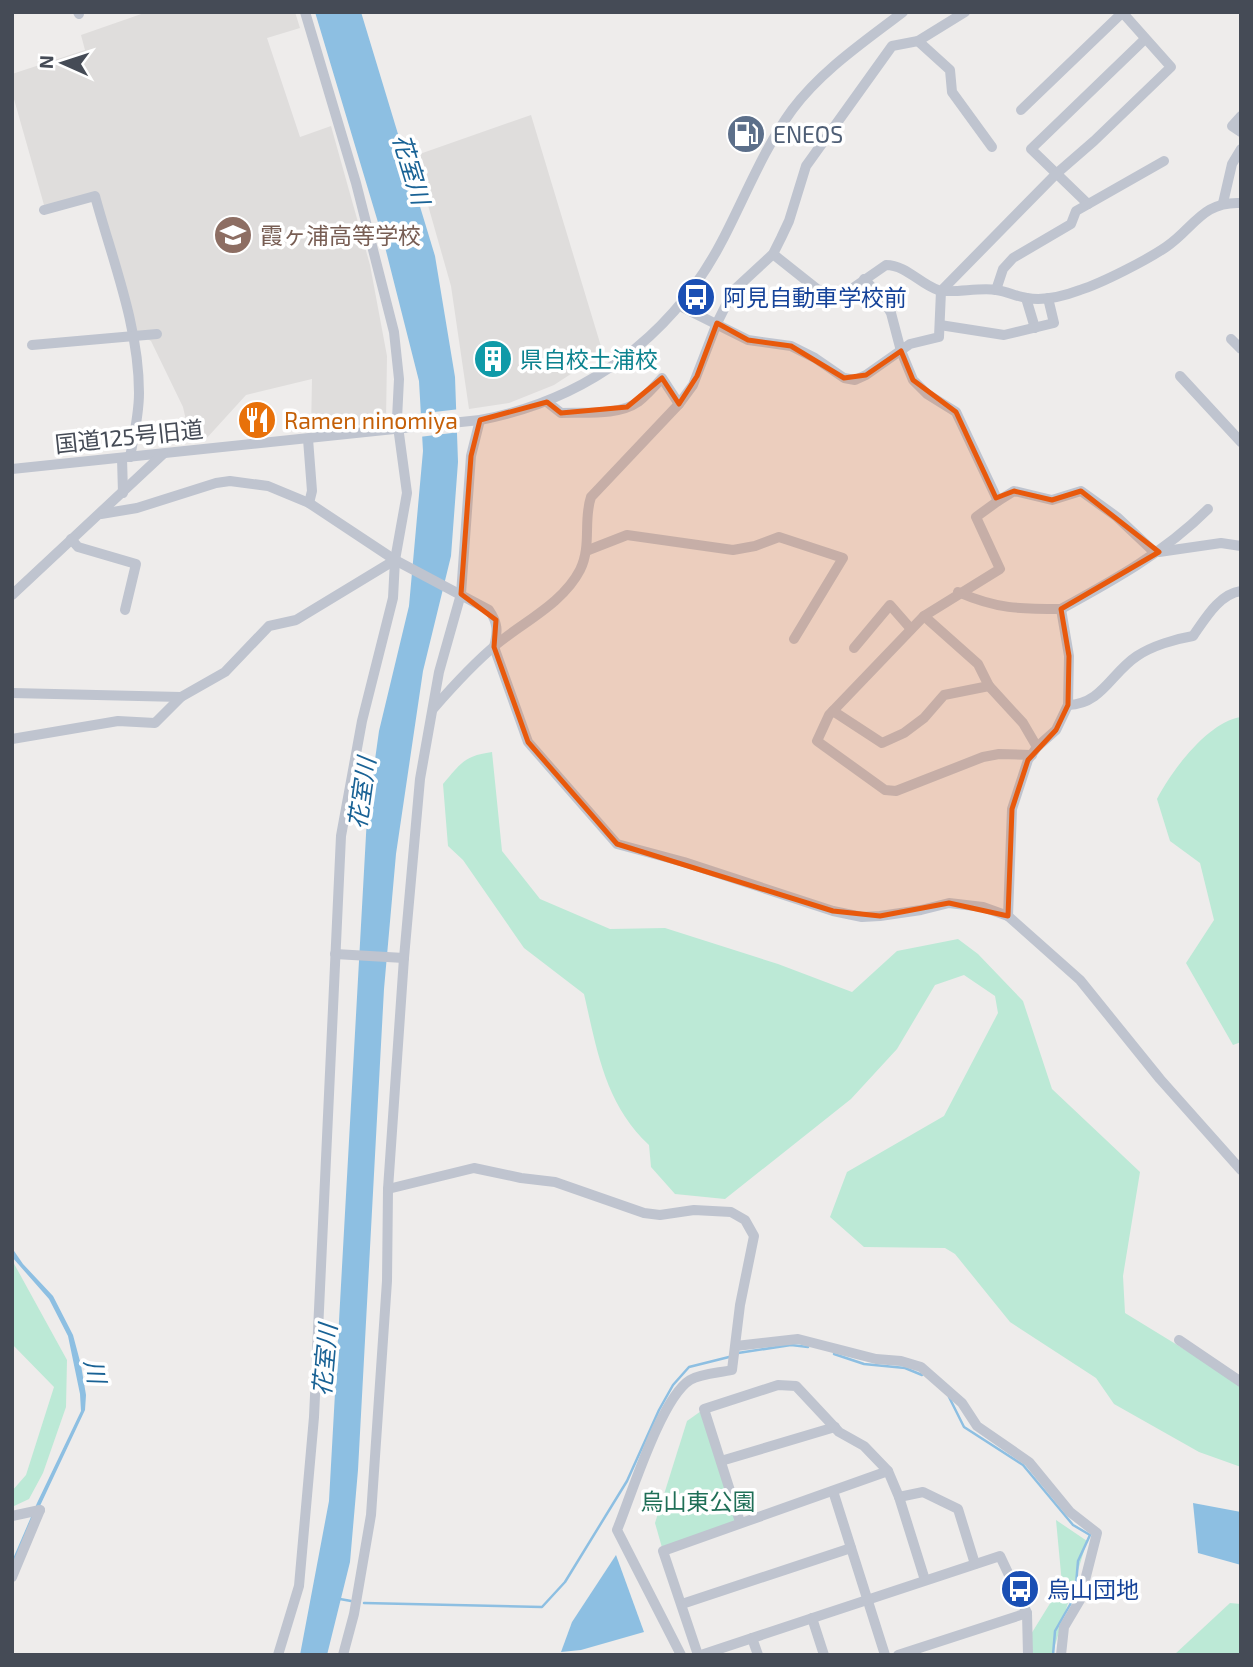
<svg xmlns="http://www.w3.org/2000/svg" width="1253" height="1667" font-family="'Exo 2','Noto Sans JP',sans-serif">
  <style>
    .education { fill: #dfdddc }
    .green { fill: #bce9d6 }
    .water { fill: #8dbfe2 }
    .pier { fill: #eeeceb }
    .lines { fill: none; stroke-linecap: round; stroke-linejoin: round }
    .stream { stroke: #8dbfe2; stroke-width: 2.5 }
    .minor { stroke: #bfc4cf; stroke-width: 10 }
    .marked { fill: #e8590c; fill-opacity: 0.2; stroke: #e8590c; stroke-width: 5; stroke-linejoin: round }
    .labels { text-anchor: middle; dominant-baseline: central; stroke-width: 7; stroke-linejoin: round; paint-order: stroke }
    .service-label { font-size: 23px; fill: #4e5e75; stroke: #fff; text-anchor: start }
    .education-label { font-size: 23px; fill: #785e54; stroke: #fff; text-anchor: start }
    .transit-label { font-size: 23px; fill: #164399; stroke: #fff; text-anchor: start }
    .culture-label { font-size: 23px; fill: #0d838f; stroke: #fff; text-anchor: start }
    .food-label { font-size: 23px; fill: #c56008; stroke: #fff; text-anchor: start }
    .street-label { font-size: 23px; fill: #454b56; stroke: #fff }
    .park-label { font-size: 23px; fill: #1f6f57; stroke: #fff }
    .water-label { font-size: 24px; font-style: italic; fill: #196295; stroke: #fff }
  </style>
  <rect width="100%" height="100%" fill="#eeeceb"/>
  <g class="education">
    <path d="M147,12H295L300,28L267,38L300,137L331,126L370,265L387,356L386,421L311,432L312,379L246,395L205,440L191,442L183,407L151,341L133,332L93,197L44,205L12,92V74L85,50L81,35Z"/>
    <path d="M531,115L603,353L554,385L509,403L469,409L451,286L414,156Z"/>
  </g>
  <g class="green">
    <path d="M1241,717V1042L1233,1045L1186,963L1214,920L1200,863L1170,841L1157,799C1172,770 1208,722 1241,717Z"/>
    <path d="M492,752L502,851L540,899L610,929L665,928L778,964L852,992L897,951L958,939L978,954L1023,1001L1052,1089L1140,1172L1123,1276L1125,1313L1241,1384V1467L1199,1452L1114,1404L1096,1378L1010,1322L955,1254L945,1248L864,1247L830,1217L847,1172L944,1116L998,1013L995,996L964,975L935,985L897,1049L851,1099L725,1199L675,1194L651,1167L649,1145C605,1104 597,1050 584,994L524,948L463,860L448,846L443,784C461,763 464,756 492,752Z"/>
    <path d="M12,1260L67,1360L66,1407L43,1473L29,1499L12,1507V1491L26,1475L54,1387L12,1344Z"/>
    <path d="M704,1409L740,1522L663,1551L655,1523L687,1421Z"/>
    <path d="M1056,1520L1087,1541L1052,1655H1028V1639L1062,1584Z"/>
    <path d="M1230,1603L1241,1604V1655H1174Z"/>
  </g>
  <g class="water">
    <path d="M315,12H361L435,256L455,377L458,462L451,556L423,671L396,854L384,989L358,1470L350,1562L327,1655H300L329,1501L367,817L379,731L409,606L423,451L419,381L383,239Z"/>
    <path d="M12,1248L23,1264L53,1296L73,1335L81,1365L86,1395L85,1410L39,1508L12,1573V1561L37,1503L81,1411L80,1394L68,1336L49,1299L12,1257Z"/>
    <path d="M1193,1503L1241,1512V1565L1198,1553Z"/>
    <path d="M616,1555L644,1632L581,1650L561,1652L572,1622Z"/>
  </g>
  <path class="pier" d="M460,409V432L419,437L417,414Z"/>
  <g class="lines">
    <g class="stream">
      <path d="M738,1353L791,1345L808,1347"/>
      <path d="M834,1354L864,1364L905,1368L922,1375"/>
      <path d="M949,1397L964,1427L1023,1465L1073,1525L1090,1535L1078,1561L1075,1596L1055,1631L1053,1655"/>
      <path d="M340,1599L351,1601"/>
      <path d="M364,1603L542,1607L565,1582L627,1481L659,1410L673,1385L689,1367L729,1357"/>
    </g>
    <g class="minor">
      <path d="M78,12L79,14"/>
      <path d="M918,41L950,70L952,92L992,147"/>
      <path d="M1021,110L1122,13"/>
      <path d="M1241,116L1232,126L1241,132"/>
      <path d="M1223,203L1232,164L1241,149"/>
      <path d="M1088,204L1031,149L1145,39"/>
      <path d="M44,210L95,196C112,259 139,326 139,393C139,414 134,436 130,457"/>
      <path d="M773,254L817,289L835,296L850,290L886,265C906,265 920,284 938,290C951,294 980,287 996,290C1007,291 1017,297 1027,298C1044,301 1064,296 1080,290C1102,283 1147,260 1166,247C1194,228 1202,201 1241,203"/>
      <path d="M864,279L883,299L891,313L901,351L913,380L927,394L956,412L998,501L976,517L1000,569L924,616L978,664L989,686L1023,723L1037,747"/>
      <path d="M996,290L1003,269L1013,258L1071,224L1076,211L1164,161"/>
      <path d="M1026,298L1035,328"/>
      <path d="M680,306L748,340L791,346L815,358L844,378L855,380L866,375L910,344L939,337L941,291L1056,174L1094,141L1171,67L1122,12"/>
      <path d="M940,325L1004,335L1054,323L1048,298"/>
      <path d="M1231,339L1241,349"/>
      <path d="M32,345L157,334"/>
      <path d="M1180,376L1241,442"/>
      <path d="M547,402L561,413C585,412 618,416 638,402C647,395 655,386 662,378L679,404"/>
      <path d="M308,439L312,491L309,503"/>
      <path d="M122,458L123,493"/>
      <path d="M12,469L480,420C586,400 672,337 722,241C745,197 763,150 792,110C822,70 864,42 903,12"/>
      <path d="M998,501L1014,491L1052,500L1081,491L1117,517L1152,550L1159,552L1221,543L1241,546"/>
      <path d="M101,514L137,508L216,483L230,481L268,486L309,503L395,560L489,610C498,623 498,631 494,647L528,742L617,844L684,862L833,911L862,917L880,916L921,910L949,903L983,907L1008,916L1080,980L1160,1079L1241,1170"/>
      <path d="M71,539L78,547L136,564L125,610"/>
      <path d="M586,551L627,535L733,550L755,546L779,537L843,558L794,639"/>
      <path d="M958,592C997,609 1019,609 1061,609L1069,656L1068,705L1056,730L1037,747L1028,760L1012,809L1008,916"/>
      <path d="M12,595L163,454"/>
      <path d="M1061,609C1114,580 1165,552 1208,509"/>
      <path d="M924,616L829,715L817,741L885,790L896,791L983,757L999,754L1032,755"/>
      <path d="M854,648L890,605L911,629"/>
      <path d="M12,693L181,697"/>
      <path d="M1068,705C1102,704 1111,673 1137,656C1152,646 1175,639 1193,636C1205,619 1219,594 1241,591"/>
      <path d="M433,709C453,686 474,663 497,644C525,621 563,603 580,570C592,546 583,520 591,497L679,404L693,385L717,323L733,291L773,254L781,238L789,221L806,166L892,46L918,41L965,12"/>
      <path d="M833,711L882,743L904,733L924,718L944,695L989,686"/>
      <path d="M12,739L118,721L155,723L181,697L225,672L269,626L296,620L395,560"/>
      <path d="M335,954L404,958"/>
      <path d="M388,1189L474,1168L521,1178L555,1182L644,1213L660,1215L694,1210L731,1212L745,1220L754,1236L740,1305L732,1370C719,1373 702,1373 690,1380C661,1398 631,1496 617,1530L681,1655"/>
      <path d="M1179,1340L1241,1382"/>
      <path d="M736,1346L798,1339L876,1359L901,1361L921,1367L962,1403L977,1426L1029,1462L1070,1512L1097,1533L1080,1600L1064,1627L1061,1655"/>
      <path d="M721,1461L835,1427"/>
      <path d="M833,1491L885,1655"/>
      <path d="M899,1497L925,1580"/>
      <path d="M12,1516L40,1510"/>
      <path d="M740,1522L704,1409L778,1385L796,1386L839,1432L864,1446L888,1471L899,1497L923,1492L958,1509L975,1564"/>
      <path d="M12,1577L40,1510"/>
      <path d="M682,1604L851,1548"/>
      <path d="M812,1618L824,1655"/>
      <path d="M752,1638L758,1655"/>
      <path d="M278,1655L299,1586L314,1417L341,836L362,721L393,598L395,560L407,493L397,419L399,379L394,332L356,183L305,12"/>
      <path d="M343,1655L354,1614L371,1515L387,1281L388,1189L404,958L420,779L439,672L461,594L471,456L480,420"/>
      <path d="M698,1655L663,1551L888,1471"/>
      <path d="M701,1655L1000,1556L1027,1613L1028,1655"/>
      <path d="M898,1655L1027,1613"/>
    </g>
  </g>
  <path class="marked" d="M717,323L748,340L791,346L844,378L866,375L901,351L913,380L956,412L996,498L1014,491L1052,500L1081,491L1159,552L1061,609L1069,656L1068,705L1056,730L1028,760L1012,809L1008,916L949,903L880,916L833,911L617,844L528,742L494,647L496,620L461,594L471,456L480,420L547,402L561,413L627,407L662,378L679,404L697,376Z"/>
  <defs>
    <symbol id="fuel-disc" viewBox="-11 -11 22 22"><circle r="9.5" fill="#5c6f8a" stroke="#fff"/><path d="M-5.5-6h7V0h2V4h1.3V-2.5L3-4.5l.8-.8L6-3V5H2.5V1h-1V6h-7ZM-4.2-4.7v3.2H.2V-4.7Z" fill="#fff"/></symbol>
    <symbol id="school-disc" viewBox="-11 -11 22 22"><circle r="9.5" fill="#8d6e63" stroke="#fff"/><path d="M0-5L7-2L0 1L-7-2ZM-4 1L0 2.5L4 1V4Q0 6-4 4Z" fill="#fff"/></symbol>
    <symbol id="bus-disc" viewBox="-11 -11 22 22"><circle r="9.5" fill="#1a4fb4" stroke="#fff"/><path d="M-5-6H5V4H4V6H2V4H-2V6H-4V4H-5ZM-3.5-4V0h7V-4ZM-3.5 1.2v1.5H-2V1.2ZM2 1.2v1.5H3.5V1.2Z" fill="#fff"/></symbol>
    <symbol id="building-disc" viewBox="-11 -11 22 22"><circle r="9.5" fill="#0f9aa8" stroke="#fff"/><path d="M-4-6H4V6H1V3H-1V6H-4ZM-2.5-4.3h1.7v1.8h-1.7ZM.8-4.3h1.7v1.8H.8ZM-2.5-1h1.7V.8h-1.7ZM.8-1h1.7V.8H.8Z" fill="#fff"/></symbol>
    <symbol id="restaurant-disc" viewBox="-11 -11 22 22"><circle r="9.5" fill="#e8710a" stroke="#fff"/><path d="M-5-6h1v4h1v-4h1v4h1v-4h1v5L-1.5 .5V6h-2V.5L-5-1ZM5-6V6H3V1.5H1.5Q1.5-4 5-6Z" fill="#fff"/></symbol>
  </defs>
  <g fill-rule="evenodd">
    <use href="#fuel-disc" x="724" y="112" width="44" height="44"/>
    <use href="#school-disc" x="211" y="213" width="44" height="44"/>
    <use href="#bus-disc" x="674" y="275" width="44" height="44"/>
    <use href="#building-disc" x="471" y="337" width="44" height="44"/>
    <use href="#restaurant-disc" x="235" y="398" width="44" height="44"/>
    <use href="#bus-disc" x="998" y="1567" width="44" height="44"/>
  </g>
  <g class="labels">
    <g class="service-label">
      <text x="773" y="134">ENEOS</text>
    </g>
    <g class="education-label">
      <text x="260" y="235">霞ヶ浦高等学校</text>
    </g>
    <g class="transit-label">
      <text x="723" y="297">阿見自動車学校前</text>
      <text x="1047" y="1589">烏山団地</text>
    </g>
    <g class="culture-label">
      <text x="520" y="359">県自校土浦校</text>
    </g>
    <g class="food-label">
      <text x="284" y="420">Ramen ninomiya</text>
    </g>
    <g class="street-label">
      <text transform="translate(129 436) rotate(-6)">国道125号旧道</text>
    </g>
    <g class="park-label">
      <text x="698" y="1501">烏山東公園</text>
    </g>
    <g class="water-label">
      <text transform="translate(412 169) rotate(73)">花室川</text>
      <text transform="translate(361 793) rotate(-82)">花室川</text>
      <text transform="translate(324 1360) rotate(-85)">花室川</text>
      <text transform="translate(96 1371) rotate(78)">川</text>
    </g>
  </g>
  <rect width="1253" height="1667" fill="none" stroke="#454b56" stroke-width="28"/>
  <g transform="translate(63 63) rotate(273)" stroke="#ffffff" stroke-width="5" paint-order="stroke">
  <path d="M0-5L12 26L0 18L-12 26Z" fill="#454b56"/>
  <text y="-10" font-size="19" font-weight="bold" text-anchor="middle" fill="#454b56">N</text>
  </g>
</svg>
